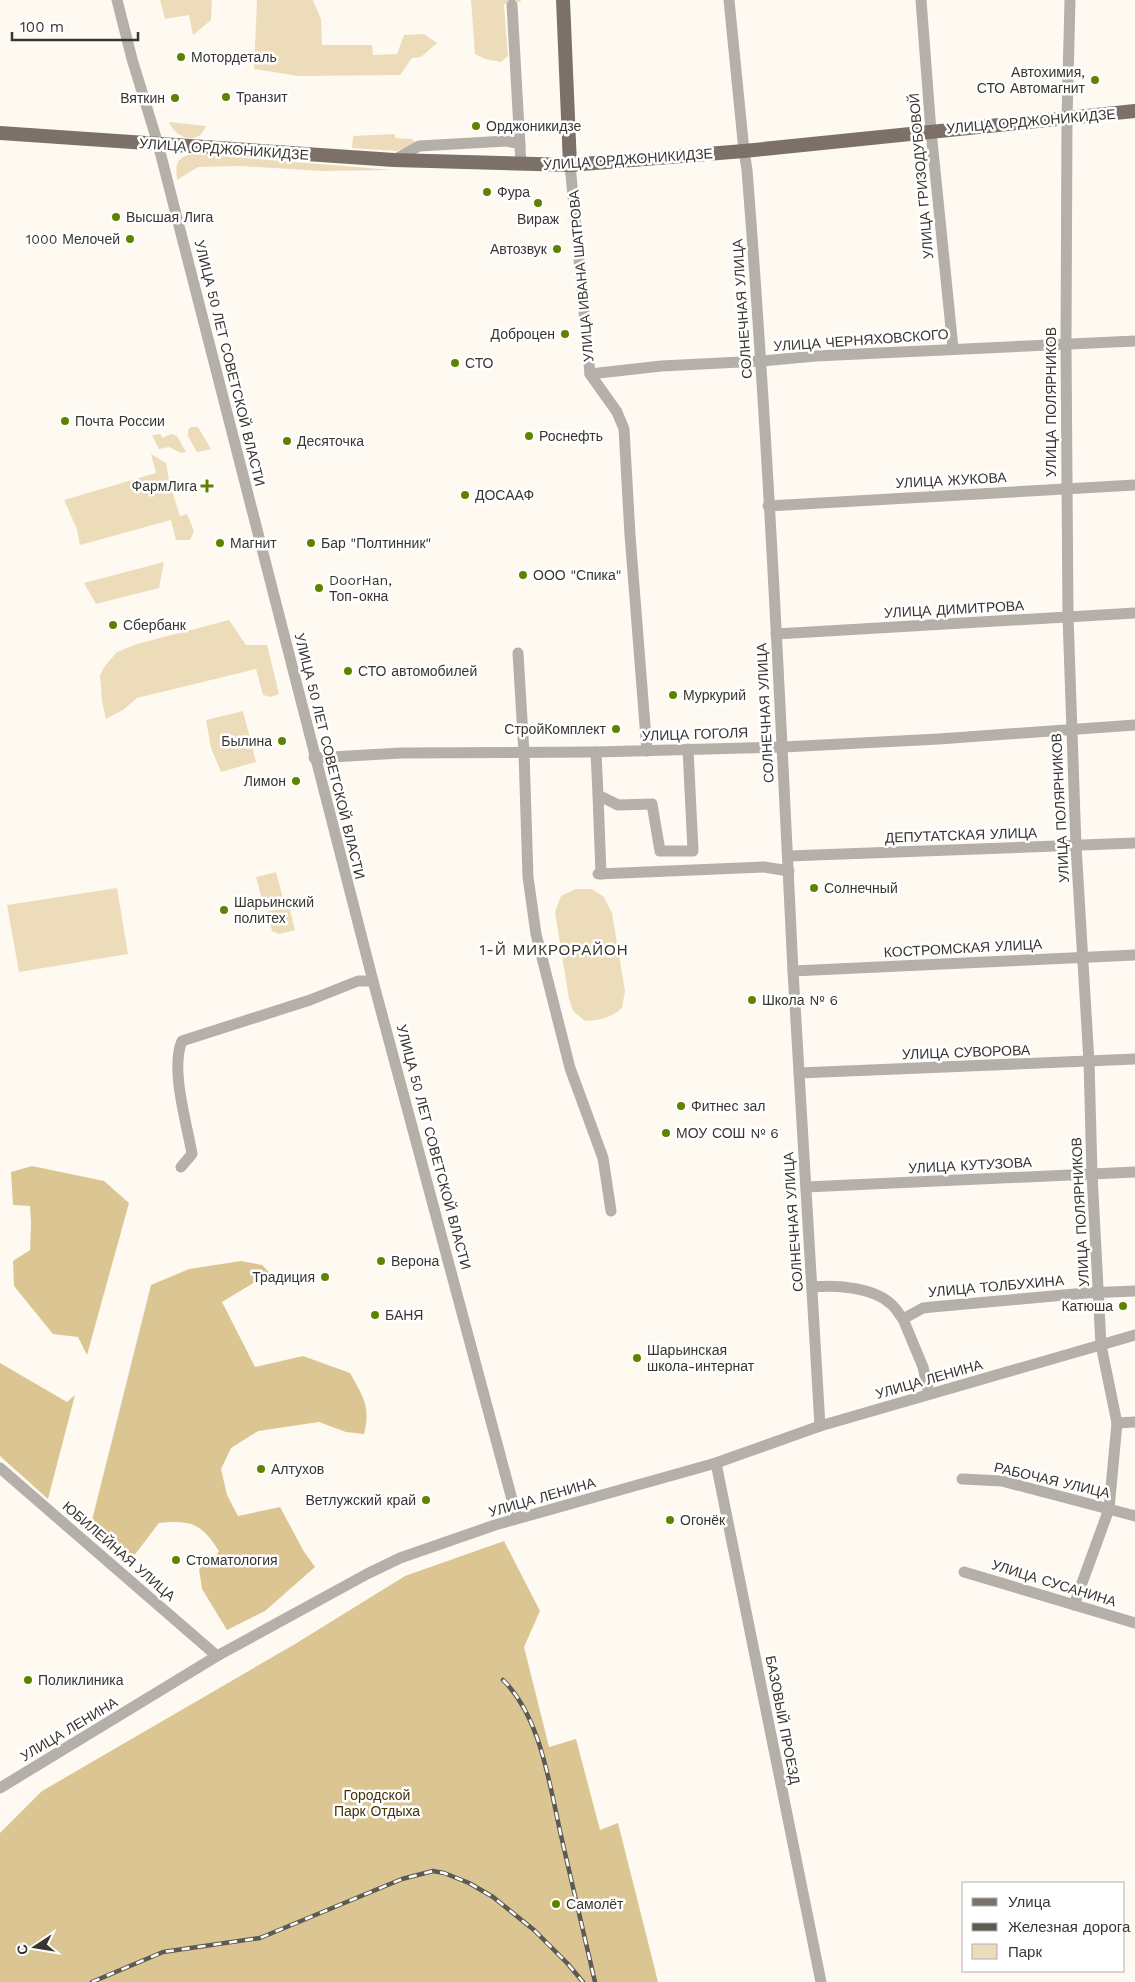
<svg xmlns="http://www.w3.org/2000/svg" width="1135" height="1982" font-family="'Work Sans',sans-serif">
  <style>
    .green { fill: #ecdcba }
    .forest { fill: #dbc593 }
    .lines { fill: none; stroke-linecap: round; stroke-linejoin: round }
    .minor { stroke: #b5afaa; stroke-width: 11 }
    .major { stroke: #7b7168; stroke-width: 14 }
    .rail-casing { stroke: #5c5a53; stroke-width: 4.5 }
    .rail { stroke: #fff; stroke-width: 2.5; stroke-dasharray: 8; stroke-linecap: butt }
    .poi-dot { fill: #5f8200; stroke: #fff; stroke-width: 2 }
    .labels { text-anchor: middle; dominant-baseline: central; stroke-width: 5; stroke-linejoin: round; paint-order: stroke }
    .poi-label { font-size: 14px; fill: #383630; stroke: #fff; text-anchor: start }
    .street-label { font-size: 14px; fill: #383630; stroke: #fff }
    .park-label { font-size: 14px; fill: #433309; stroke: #fff }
    .neighbourhood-label { font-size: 15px; letter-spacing: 1px; fill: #383630; stroke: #fff }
  </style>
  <rect width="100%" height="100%" fill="#fefaf1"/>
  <g class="green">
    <path d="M160,0H212L211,20L193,35L189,15L165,19Z"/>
    <path d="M257,0H313L321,19L322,45H372L373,55L397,54L404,35L424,34L437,43L421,57L412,58L400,75L299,76L254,69Z"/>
    <path d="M471,0H521L520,2L504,4L508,56L501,62L485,59L475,54Z"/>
    <path d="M169,122L206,126C198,147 175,138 169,122Z"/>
    <path d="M395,134V138L412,139L416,144L397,151L352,148L353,136Z"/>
    <path d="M195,154L393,170L321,171L240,166L198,167L177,180C175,163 177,156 195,154Z"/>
    <path d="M191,427H198L211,449L197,452L188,436V430Z"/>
    <path d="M160,434L163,438L171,434L177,436L186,452L181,453L169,447L159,449L152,435Z"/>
    <path d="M151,454L166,463L170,485L180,516L187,514L194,531L190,540H176L171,520L80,545L77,529L64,500L156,473Z"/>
    <path d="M164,562L159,588L96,604L84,583Z"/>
    <path d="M229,620L246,645H267L279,694L271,697L263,695L256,669L137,698L123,710L106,719L102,701L100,676L104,667L117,652L137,644Z"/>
    <path d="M243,711L256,762L221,772L211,748L206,720Z"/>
    <path d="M276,872L283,898L263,903L256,877Z"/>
    <path d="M117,888L128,954L19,972L7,905Z"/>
    <path d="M576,889H592L604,897L612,913L625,991L622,1008C611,1018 600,1020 585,1021L573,1011L569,999L555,912L561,896Z"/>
    <path d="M289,906L295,930L279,934L272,931L267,912Z"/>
  </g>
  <g class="forest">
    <path d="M32,1166L104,1181L129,1203L87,1355L78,1337L53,1334L14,1286L13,1261L30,1250L31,1223L30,1206L13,1205L11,1172Z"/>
    <path d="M241,1261L262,1265L270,1273L222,1302L255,1367L303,1356L350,1373C363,1397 371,1406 364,1434L346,1432L319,1422L258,1431L231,1448L221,1469L227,1495L238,1516L280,1507L303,1550L315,1567L265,1611L227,1630L202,1589L199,1569L214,1558L219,1551C201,1523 191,1520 159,1523L133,1557L92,1520L151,1285L189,1269Z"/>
    <path d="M0,1363L67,1402L75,1395L48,1499L0,1456Z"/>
    <path d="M504,1541L540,1611L524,1647L549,1747L576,1739L600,1830L618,1823L658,1982H0V1833L42,1791L295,1644L405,1576Z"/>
  </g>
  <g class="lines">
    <g class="minor">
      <path d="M117,0L132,59L158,144L373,981L517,1518"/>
      <path d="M729,0L744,151L747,170C768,437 780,704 793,971C801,1123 812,1274 820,1426"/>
      <path d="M921,0L931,131L953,348"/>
      <path d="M1070,0L1067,118L1066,345L1068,617L1076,846L1089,1062L1092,1174L1101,1345L1117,1423L1109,1509L1074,1605"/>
      <path d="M512,5L521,164"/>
      <path d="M394,160L419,146L507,141L520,144"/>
      <path d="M570,165L590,374L617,412L624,429L630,535L647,751"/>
      <path d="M590,374L661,366L761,361L816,356L1135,341"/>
      <path d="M768,506L1135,485"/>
      <path d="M776,634L1135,613"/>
      <path d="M518,653L524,753L528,877L536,934L570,1068L603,1158L611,1211"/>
      <path d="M596,752L598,795L618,805L652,804L660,851H693L688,749"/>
      <path d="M314,758L401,753L596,752L783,747L939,739L1135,725"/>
      <path d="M598,795L601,874"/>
      <path d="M788,856L1135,843"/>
      <path d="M598,874L764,867L789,871"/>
      <path d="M793,971L1135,955"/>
      <path d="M799,1073L1135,1059"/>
      <path d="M181,1167L192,1154C187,1124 170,1069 182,1041L310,1000L358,981H373"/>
      <path d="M806,1187L1135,1172"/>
      <path d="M813,1287C836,1285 873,1287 891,1304C896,1308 899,1314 903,1319L923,1308L932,1307L1086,1293L1135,1291"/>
      <path d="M903,1319L923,1367L929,1394"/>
      <path d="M1117,1423L1135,1422"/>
      <path d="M716,1463L821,1982"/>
      <path d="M0,1468L217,1656"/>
      <path d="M962,1479L1002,1481L1135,1516"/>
      <path d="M964,1572L1135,1623"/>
      <path d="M0,1788L217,1656L367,1574L400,1558L495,1525L716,1463L820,1426L1135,1335"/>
    </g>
    <g class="major">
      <path d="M563,0L570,165"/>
      <path d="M0,133L394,160L570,165L744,151L1135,111"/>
    </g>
    <defs>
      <g id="rail">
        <path d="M503,1680C542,1718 550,1789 562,1840C573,1887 584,1935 595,1982"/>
        <path d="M92,1982L163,1952L260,1938L402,1879L433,1871L444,1873L469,1883L493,1897L534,1930L567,1963L583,1982"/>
      </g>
    </defs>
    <use href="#rail" class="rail-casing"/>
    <use href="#rail" class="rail"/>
  </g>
  <g class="poi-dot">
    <circle cx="181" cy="57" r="5"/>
    <circle cx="1095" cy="80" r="5"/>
    <circle cx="226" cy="97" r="5"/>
    <circle cx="175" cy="98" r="5"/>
    <circle cx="476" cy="126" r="5"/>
    <circle cx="487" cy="192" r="5"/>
    <circle cx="538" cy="203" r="5"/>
    <circle cx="116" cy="217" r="5"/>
    <circle cx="130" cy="239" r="5"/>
    <circle cx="557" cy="249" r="5"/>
    <circle cx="565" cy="334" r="5"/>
    <circle cx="455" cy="363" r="5"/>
    <circle cx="65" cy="421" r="5"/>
    <circle cx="529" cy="436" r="5"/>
    <circle cx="287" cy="441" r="5"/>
    <path d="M204.5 478.5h5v5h5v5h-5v5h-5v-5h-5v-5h5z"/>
    <circle cx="465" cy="495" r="5"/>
    <circle cx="220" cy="543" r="5"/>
    <circle cx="311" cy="543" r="5"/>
    <circle cx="523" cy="575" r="5"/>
    <circle cx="319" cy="588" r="5"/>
    <circle cx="113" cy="625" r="5"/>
    <circle cx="348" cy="671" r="5"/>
    <circle cx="673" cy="695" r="5"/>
    <circle cx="616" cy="729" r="5"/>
    <circle cx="282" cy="741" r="5"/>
    <circle cx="296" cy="781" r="5"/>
    <circle cx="814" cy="888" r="5"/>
    <circle cx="224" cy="910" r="5"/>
    <circle cx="752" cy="1000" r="5"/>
    <circle cx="681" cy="1106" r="5"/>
    <circle cx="666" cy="1133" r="5"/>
    <circle cx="381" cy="1261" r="5"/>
    <circle cx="325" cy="1277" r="5"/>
    <circle cx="1123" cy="1306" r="5"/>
    <circle cx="375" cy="1315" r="5"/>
    <circle cx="637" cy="1358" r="5"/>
    <circle cx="261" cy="1469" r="5"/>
    <circle cx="426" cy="1500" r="5"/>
    <circle cx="670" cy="1520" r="5"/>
    <circle cx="176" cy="1560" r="5"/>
    <circle cx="28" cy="1680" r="5"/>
    <circle cx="556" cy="1904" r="5"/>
  </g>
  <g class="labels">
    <g class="poi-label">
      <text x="191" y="57">Мотордеталь</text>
      <text x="1085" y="72" text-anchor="end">Автохимия,<tspan x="1085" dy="16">СТО Автомагнит</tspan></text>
      <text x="236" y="97">Транзит</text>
      <text x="165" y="98" text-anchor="end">Вяткин</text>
      <text x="486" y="126">Орджоникидзе</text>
      <text x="497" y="192">Фура</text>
      <text x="126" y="217">Высшая Лига</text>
      <text x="538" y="219" text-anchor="middle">Вираж</text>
      <text x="120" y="239" text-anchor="end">1000 Мелочей</text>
      <text x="547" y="249" text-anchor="end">Автозвук</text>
      <text x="555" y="334" text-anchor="end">Доброцен</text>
      <text x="465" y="363">СТО</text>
      <text x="75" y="421">Почта России</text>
      <text x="539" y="436">Роснефть</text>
      <text x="297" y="441">Десяточка</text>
      <text x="197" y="486" text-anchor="end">ФармЛига</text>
      <text x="475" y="495">ДОСААФ</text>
      <text x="230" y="543">Магнит</text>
      <text x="321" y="543">Бар "Полтинник"</text>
      <text x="533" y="575">ООО "Спика"</text>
      <text x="329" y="580">DoorHan,<tspan x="329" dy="16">Топ-окна</tspan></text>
      <text x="123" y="625">Сбербанк</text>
      <text x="358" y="671">СТО автомобилей</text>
      <text x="683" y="695">Муркурий</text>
      <text x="606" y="729" text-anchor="end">СтройКомплект</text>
      <text x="272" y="741" text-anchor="end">Былина</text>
      <text x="286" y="781" text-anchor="end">Лимон</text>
      <text x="824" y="888">Солнечный</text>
      <text x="234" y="902">Шарьинский<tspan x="234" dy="16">политех</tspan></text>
      <text x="762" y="1000">Школа № 6</text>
      <text x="691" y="1106">Фитнес зал</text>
      <text x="676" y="1133">МОУ СОШ № 6</text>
      <text x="391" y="1261">Верона</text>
      <text x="315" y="1277" text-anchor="end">Традиция</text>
      <text x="1113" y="1306" text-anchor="end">Катюша</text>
      <text x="385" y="1315">БАНЯ</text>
      <text x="647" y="1350">Шарьинская<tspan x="647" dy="16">школа-интернат</tspan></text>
      <text x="271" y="1469">Алтухов</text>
      <text x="416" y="1500" text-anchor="end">Ветлужский край</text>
      <text x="680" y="1520">Огонёк</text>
      <text x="186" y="1560">Стоматология</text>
      <text x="38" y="1680">Поликлиника</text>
      <text x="566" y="1904">Самолёт</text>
    </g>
    <g class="street-label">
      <text transform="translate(1031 121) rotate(-5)">УЛИЦА ОРДЖОНИКИДЗЕ</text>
      <text transform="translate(224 149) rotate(4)">УЛИЦА ОРДЖОНИКИДЗЕ</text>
      <text transform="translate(628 159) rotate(-4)">УЛИЦА ОРДЖОНИКИДЗЕ</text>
      <text transform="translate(921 176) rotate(-95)">УЛИЦА ГРИЗОДУБОВОЙ</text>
      <text transform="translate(581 276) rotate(-95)">УЛИЦА ИВАНА ШАТРОВА</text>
      <text transform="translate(742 309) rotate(-94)">СОЛНЕЧНАЯ УЛИЦА</text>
      <text transform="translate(861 340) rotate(-4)">УЛИЦА ЧЕРНЯХОВСКОГО</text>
      <text transform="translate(230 363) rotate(76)">УЛИЦА 50 ЛЕТ СОВЕТСКОЙ ВЛАСТИ</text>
      <text transform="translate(1051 402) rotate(-90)">УЛИЦА ПОЛЯРНИКОВ</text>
      <text transform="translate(951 480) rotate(-3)">УЛИЦА ЖУКОВА</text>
      <text transform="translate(954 609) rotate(-3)">УЛИЦА ДИМИТРОВА</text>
      <text transform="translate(765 713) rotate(-93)">СОЛНЕЧНАЯ УЛИЦА</text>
      <text transform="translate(695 734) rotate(-2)">УЛИЦА ГОГОЛЯ</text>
      <text transform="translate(330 756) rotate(76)">УЛИЦА 50 ЛЕТ СОВЕТСКОЙ ВЛАСТИ</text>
      <text transform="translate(1060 808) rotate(-93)">УЛИЦА ПОЛЯРНИКОВ</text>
      <text transform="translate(961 835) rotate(-2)">ДЕПУТАТСКАЯ УЛИЦА</text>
      <text transform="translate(963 948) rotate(-3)">КОСТРОМСКАЯ УЛИЦА</text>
      <text transform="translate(966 1052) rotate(-2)">УЛИЦА СУВОРОВА</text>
      <text transform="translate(434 1147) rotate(75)">УЛИЦА 50 ЛЕТ СОВЕТСКОЙ ВЛАСТИ</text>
      <text transform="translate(970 1165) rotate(-3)">УЛИЦА КУТУЗОВА</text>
      <text transform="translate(1080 1212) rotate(-93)">УЛИЦА ПОЛЯРНИКОВ</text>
      <text transform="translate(793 1222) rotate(-94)">СОЛНЕЧНАЯ УЛИЦА</text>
      <text transform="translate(996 1286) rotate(-5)">УЛИЦА ТОЛБУХИНА</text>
      <text transform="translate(929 1379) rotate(-16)">УЛИЦА ЛЕНИНА</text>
      <text transform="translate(1052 1480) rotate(13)">РАБОЧАЯ УЛИЦА</text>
      <text transform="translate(542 1497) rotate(-16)">УЛИЦА ЛЕНИНА</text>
      <text transform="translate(119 1551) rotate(41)">ЮБИЛЕЙНАЯ УЛИЦА</text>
      <text transform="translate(1054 1583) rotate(17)">УЛИЦА СУСАНИНА</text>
      <text transform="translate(783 1720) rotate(79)">БАЗОВЫЙ ПРОЕЗД</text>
      <text transform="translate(69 1729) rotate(-31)">УЛИЦА ЛЕНИНА</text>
    </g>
    <g class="park-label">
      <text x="377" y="1795">Городской<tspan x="377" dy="16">Парк Отдыха</tspan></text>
    </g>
    <g class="neighbourhood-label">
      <text x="554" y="950">1-Й МИКРОРАЙОН</text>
    </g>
  </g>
  <rect x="962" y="1882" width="162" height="90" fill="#ffffff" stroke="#afafac"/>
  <rect x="972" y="1898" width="25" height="8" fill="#7b7168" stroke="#afafac"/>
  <text x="1008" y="1907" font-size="15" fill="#383630">Улица</text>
  <rect x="972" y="1923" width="25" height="8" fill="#5c5a53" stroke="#afafac"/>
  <text x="1008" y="1932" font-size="15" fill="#383630">Железная дорога</text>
  <rect x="972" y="1944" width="25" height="15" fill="#ecdcba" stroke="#afafac"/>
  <text x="1008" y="1957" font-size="15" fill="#383630">Парк</text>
  <g transform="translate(35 1947) rotate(258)" stroke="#ffffff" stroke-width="4" paint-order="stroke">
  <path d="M0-4L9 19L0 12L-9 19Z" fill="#383630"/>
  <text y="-8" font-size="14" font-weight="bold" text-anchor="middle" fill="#383630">С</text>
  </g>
  <path d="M12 32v8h126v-8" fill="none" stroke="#383630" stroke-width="2.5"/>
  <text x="20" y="32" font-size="15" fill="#383630" stroke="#ffffff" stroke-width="4" paint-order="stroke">100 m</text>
</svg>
